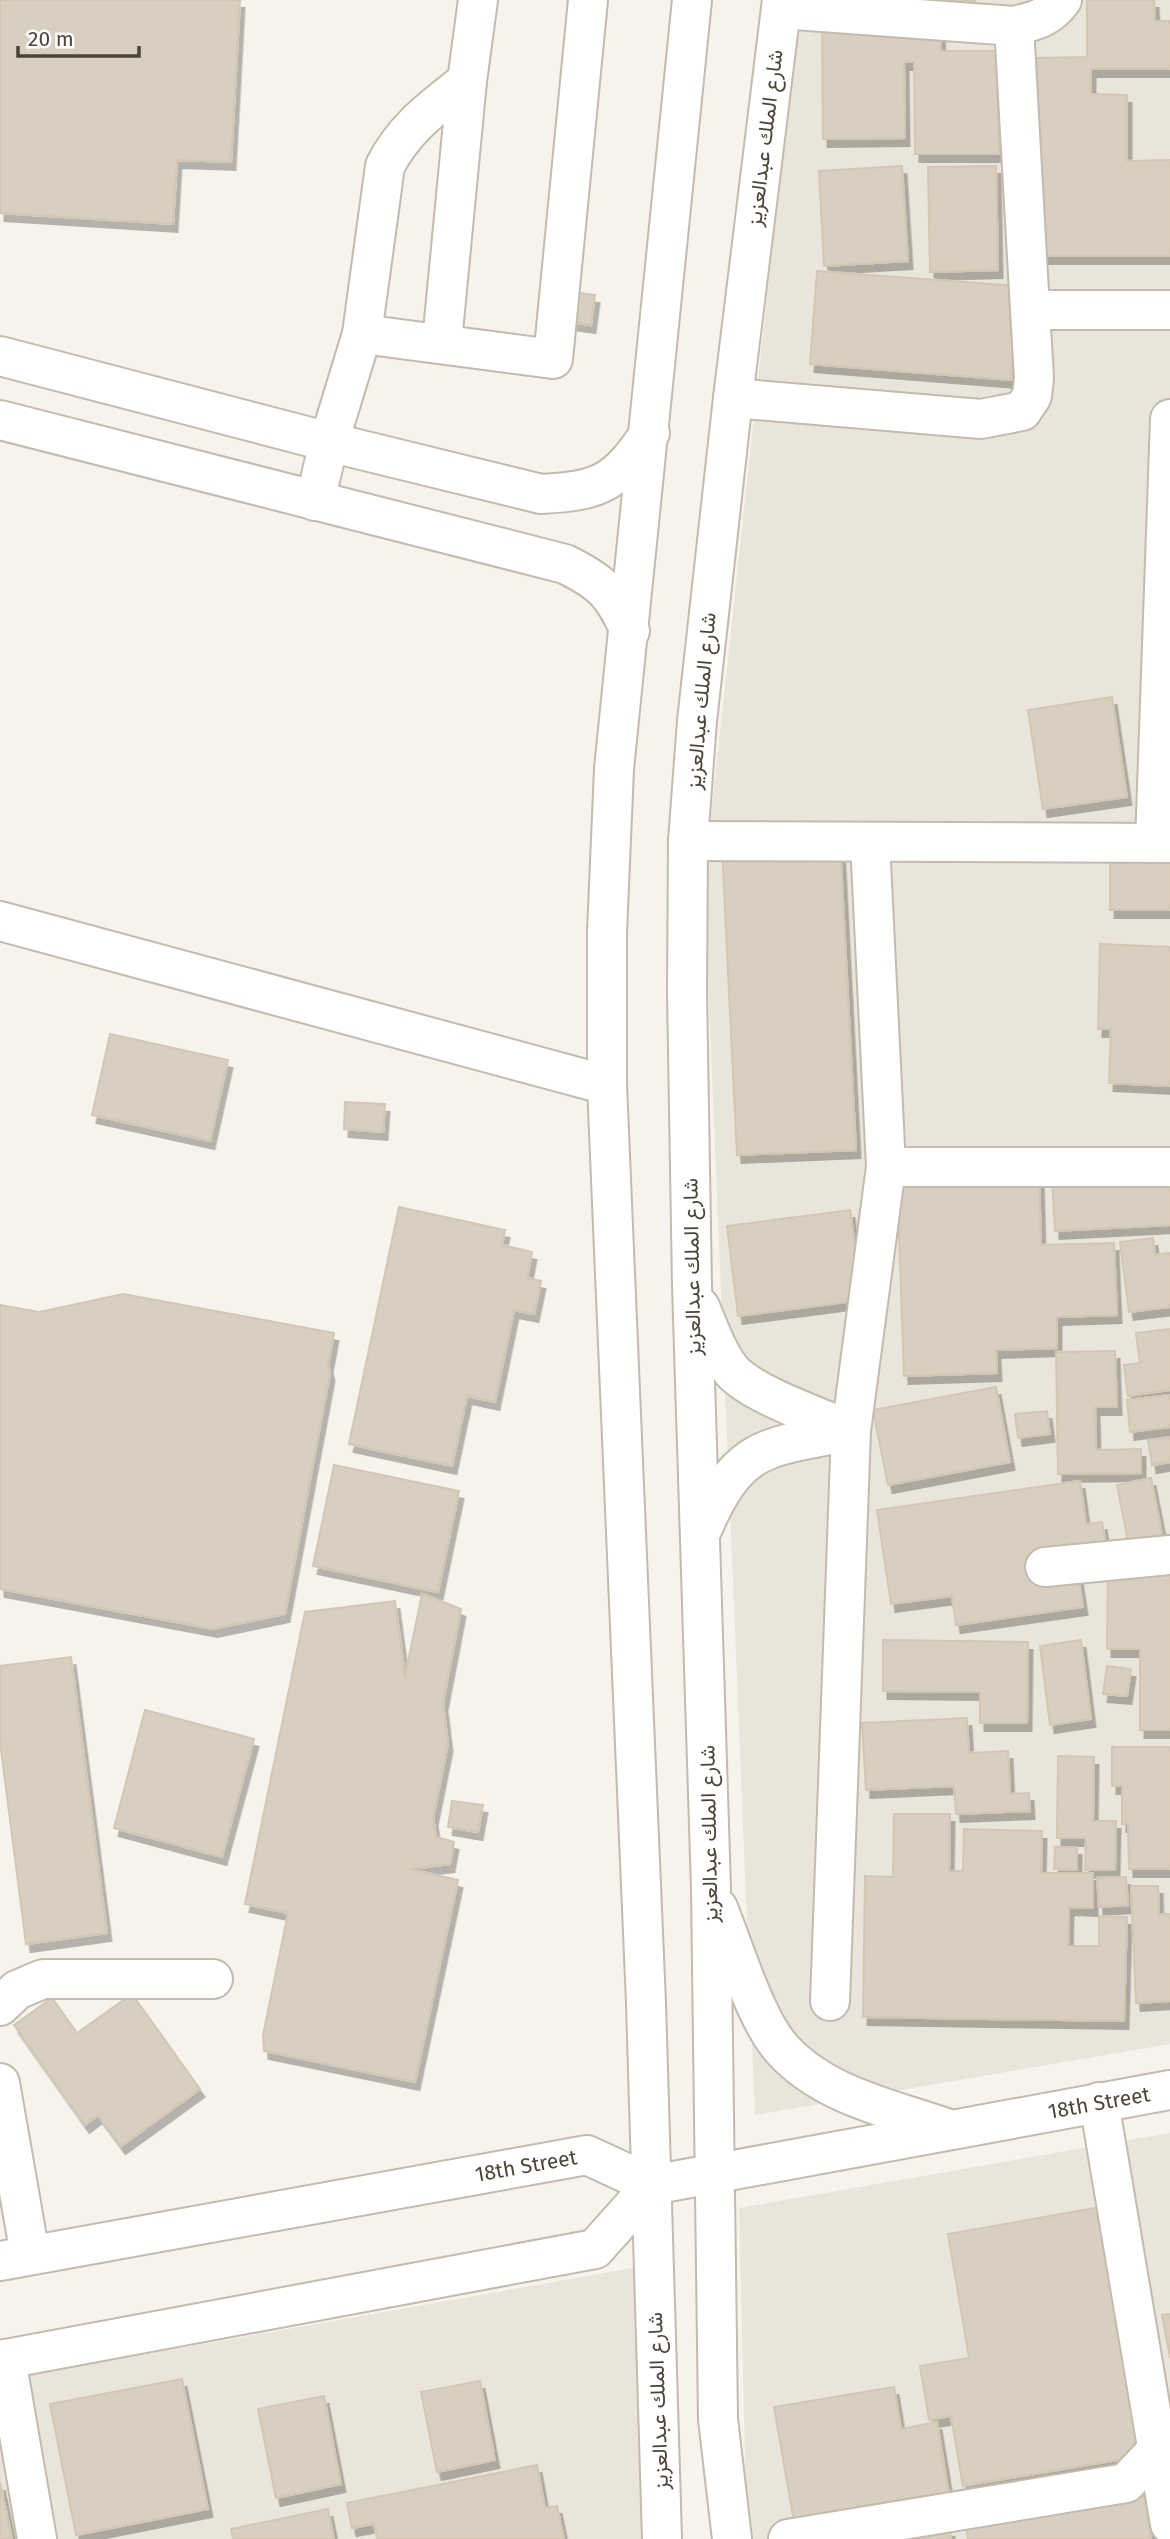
<svg xmlns="http://www.w3.org/2000/svg" width="1170" height="2539" font-family="'Fira Sans',Vazirmatn,sans-serif">
  <style>
    .residential { fill: #eae5da }
    .building { fill: #d8cfc1; stroke: #d3c7b4; stroke-width: 2; filter: url(#shadow) }
    .lines { fill: none; stroke-linecap: round; stroke-linejoin: round }
    .minor-casing { stroke: #c2bbae; stroke-width: 42 }
    .minor { stroke: #fff; stroke-width: 38 }
    .labels { text-anchor: middle; dominant-baseline: central; stroke-width: 5; stroke-linejoin: round; paint-order: stroke }
    .street-label { font-size: 21px; fill: #4b4439; stroke: #fff }
  </style>
  <defs>
    <filter id="shadow"><feDropShadow dx="4.5" dy="8" stdDeviation="0" flood-color="#0004"/></filter>
  </defs>
  <rect width="100%" height="100%" fill="#f6f3ec"/>
  <g class="residential">
    <path d="M799,0H1170V2044L755,2115L704,881Z"/>
    <path d="M1170,2133V2539H747L739,2208Z"/>
    <path d="M644,2266L647,2539H0V2380Z"/>
  </g>
  <g class="building">
    <path d="M0,0H240L231,162L177,160L173,224L0,213Z"/>
    <path d="M841,0H975L974,8Z"/>
    <path d="M1087,0H1154L1155,21H1170V69H1091V94L1127,95V161L1170,160V256H1042L1030,58L1087,57Z"/>
    <path d="M822,24L940,25L941,51H1006V92H998L999,154H915L914,62H904L905,138L823,139Z"/>
    <path d="M902,166L908,261L824,266L819,171Z"/>
    <path d="M996,166L998,270L930,272L928,167Z"/>
    <path d="M817,271L1017,286L1011,380L810,364Z"/>
    <path d="M566,291L595,295L591,325L562,321Z"/>
    <path d="M1112,697L1127,797L1043,809L1028,710Z"/>
    <path d="M840,843L856,1150L737,1155L722,849Z"/>
    <rect x="1110" y="855" width="60" height="55"/>
    <path d="M1100,944L1170,947V1086L1109,1083L1111,1029H1098Z"/>
    <path d="M110,1034L228,1060L210,1141L92,1115Z"/>
    <path d="M345,1102L385,1104L383,1132L344,1129Z"/>
    <path d="M1170,1172V1225L1055,1231L1052,1178Z"/>
    <path d="M1039,1174L1041,1245L1114,1243L1117,1315L1057,1317V1348L996,1350L997,1373L904,1376L897,1179Z"/>
    <path d="M399,1207L505,1230L502,1245L532,1252L527,1278L541,1281L534,1314L514,1310L495,1402L467,1396L452,1466L349,1444Z"/>
    <path d="M850,1210L862,1300L738,1316L727,1226Z"/>
    <path d="M1153,1238L1155,1255L1170,1253V1307L1129,1312L1120,1242Z"/>
    <path d="M123,1294L334,1333L328,1365L330,1373L285,1614L213,1629L0,1589V1305L39,1312Z"/>
    <path d="M1170,1329V1390L1128,1396L1124,1365L1140,1363L1136,1333Z"/>
    <path d="M1115,1351L1117,1407H1095L1096,1450L1141,1449V1473L1058,1474L1056,1352Z"/>
    <path d="M996,1387L1010,1462L888,1485L873,1410Z"/>
    <path d="M1170,1395V1427L1130,1432L1127,1400Z"/>
    <path d="M1047,1411L1050,1434L1018,1438L1015,1414Z"/>
    <path d="M1170,1437V1462L1152,1465L1148,1440Z"/>
    <path d="M334,1465L459,1491L438,1592L313,1566Z"/>
    <path d="M1151,1478L1164,1544L1130,1551L1117,1485Z"/>
    <path d="M1080,1481L1086,1524L1102,1522L1107,1550L1078,1574L1083,1607L956,1625L952,1596L891,1604L877,1510Z"/>
    <path d="M1108,1569H1170V1730H1140V1649H1107Z"/>
    <path d="M422,1594L461,1609L443,1703L448,1744L433,1818L436,1837L454,1842L450,1864L409,1869L458,1880L415,2082L264,2051L263,2035L288,1913L245,1904L305,1612L395,1601L405,1676Z"/>
    <path d="M883,1640L1028,1642L1027,1723H980V1692L883,1691Z"/>
    <path d="M1081,1640L1091,1719L1050,1725L1040,1646Z"/>
    <path d="M71,1657L107,1933L26,1944L0,1742V1666Z"/>
    <path d="M1107,1666L1131,1669L1127,1696L1103,1694Z"/>
    <path d="M145,1710L254,1739L222,1857L114,1828Z"/>
    <path d="M967,1718L969,1753L1008,1751L1010,1794L1029,1793L1030,1811L956,1814L954,1786L866,1790L862,1723Z"/>
    <path d="M1112,1747H1170V1869H1129L1128,1824H1122V1786H1112Z"/>
    <path d="M1058,1756L1094,1757L1093,1821H1116L1115,1870H1085L1086,1838H1057Z"/>
    <path d="M452,1801L483,1805L478,1832L448,1827Z"/>
    <path d="M894,1814H950L949,1871H963L964,1829L1042,1831L1041,1873H1093V1908L1069,1907L1068,1946H1099V1916L1127,1917L1124,2021L863,2017L865,1876L893,1877Z"/>
    <path d="M1055,1847H1077V1870L1054,1869Z"/>
    <path d="M1126,1877L1128,1905L1099,1907L1097,1878Z"/>
    <path d="M1131,1886H1158L1159,1914H1170V2001L1136,2003Z"/>
    <path d="M132,1994L200,2089L121,2146L98,2115L85,2125L14,2025L52,1998L77,2033Z"/>
    <path d="M1101,2207L1142,2456L963,2486L951,2416L929,2420L920,2366L969,2358L948,2234Z"/>
    <path d="M1170,2314V2358L1162,2315Z"/>
    <path d="M182,2379L208,2509L76,2535L50,2404Z"/>
    <path d="M480,2381L495,2460L437,2472L421,2392Z"/>
    <path d="M894,2387L901,2429L937,2422L949,2495L794,2522L774,2407Z"/>
    <path d="M324,2396L341,2484L276,2498L258,2409Z"/>
    <path d="M537,2465L545,2508L557,2506L564,2539H377L374,2524L352,2528L347,2503Z"/>
    <path d="M0,2482L12,2539H0Z"/>
    <path d="M1144,2496L1151,2539H968L966,2526Z"/>
    <path d="M328,2509L334,2539H233L231,2529Z"/>
    <path d="M950,2529L951,2539H887Z"/>
  </g>
  <g class="lines">
    <defs>
      <g id="minor">
        <path d="M781,9L1014,26L1030,310"/>
        <path d="M1014,26C1035,21 1049,18 1062,0"/>
        <path d="M362,334L385,166C404,128 434,107 467,81"/>
        <path d="M442,342L467,81L478,0"/>
        <path d="M0,356L329,442L541,494C601,491 616,483 650,433"/>
        <path d="M733,398L981,419L1022,411L1032,396L1034,378L1030,310H1170"/>
        <path d="M0,420L565,564C602,582 613,593 630,631"/>
        <path d="M315,501L329,442L362,334L553,359L588,0"/>
        <path d="M688,841L1170,843"/>
        <path d="M1155,843L1170,419"/>
        <path d="M0,921L607,1085"/>
        <path d="M886,1167H1170"/>
        <path d="M700,1307C709,1328 717,1352 731,1370C751,1394 820,1417 851,1431C766,1448 739,1443 702,1530"/>
        <path d="M1045,1567L1170,1555"/>
        <path d="M718,1908C734,1947 755,2019 782,2049C824,2096 892,2109 949,2129"/>
        <path d="M830,2001L851,1431L886,1167L870,842"/>
        <path d="M0,2006L17,1990L43,1979H213"/>
        <path d="M0,2083L30,2255"/>
        <path d="M1099,2102L1170,2524"/>
        <path d="M0,2261L587,2155L652,2185L1170,2090"/>
        <path d="M6,2359L37,2539"/>
        <path d="M0,2360L595,2249L652,2185"/>
        <path d="M662,2539L646,2003L607,1085V932L614,769L692,0"/>
        <path d="M732,2539L718,2419L711,1889L692,1286L687,991L688,841L697,721L733,398L782,0"/>
        <path d="M788,2539L1126,2483L1157,2450L1170,2447"/>
      </g>
    </defs>
    <use href="#minor" class="minor-casing"/>
    <use href="#minor" class="minor"/>
  </g>
  <g class="labels">
    <g class="street-label">
      <text transform="translate(765 138) rotate(-83)">شارع الملك عبدالعزيز</text>
      <text transform="translate(701 701) rotate(-85)">شارع الملك عبدالعزيز</text>
      <text transform="translate(692 1267) rotate(-91)">شارع الملك عبدالعزيز</text>
      <text transform="translate(709 1834) rotate(-91)">شارع الملك عبدالعزيز</text>
      <text transform="translate(1099 2103) rotate(-10)">18th Street</text>
      <text transform="translate(526 2166) rotate(-10)">18th Street</text>
      <text transform="translate(658 2401) rotate(-92)">شارع الملك عبدالعزيز</text>
    </g>
  </g>
  <path d="M18 46v10h121v-10" fill="none" stroke="#4b4439" stroke-width="3.5"/>
  <text x="28" y="46" font-size="21" fill="#4b4439" stroke="#ffffff" stroke-width="5" paint-order="stroke">20 m</text>
</svg>
